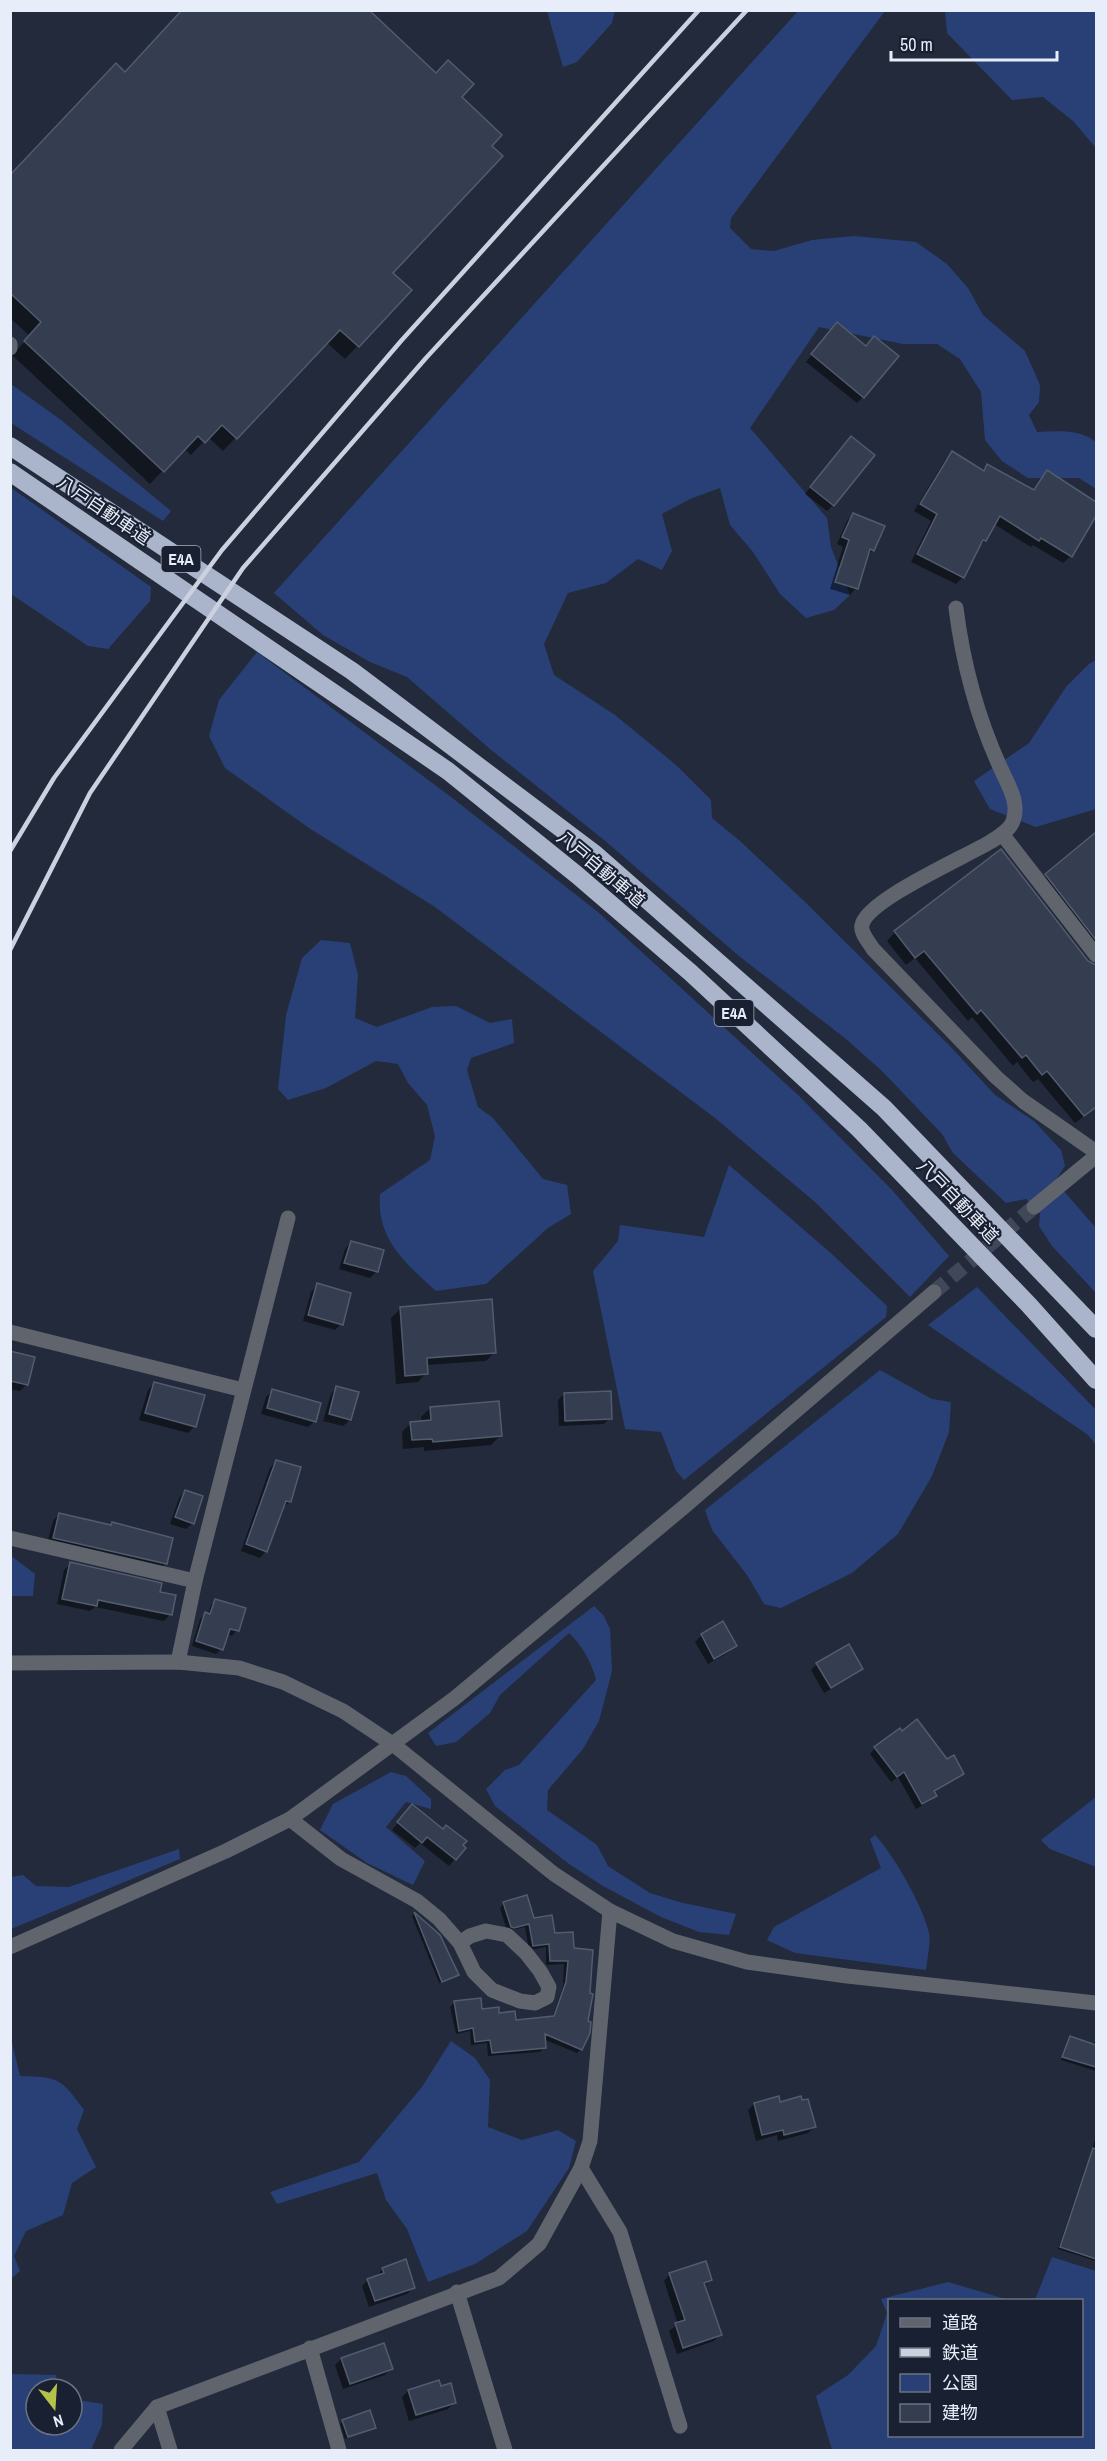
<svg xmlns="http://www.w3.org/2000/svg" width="1107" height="2461" font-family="'Archivo Narrow','Noto Sans JP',sans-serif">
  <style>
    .green { fill: #294077 }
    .shadow { fill: #0007 }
    .building { fill: #353e50; stroke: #525c6f; stroke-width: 1.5 }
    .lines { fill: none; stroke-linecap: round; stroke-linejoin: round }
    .minor-tunnel { stroke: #404758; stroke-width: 15; stroke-dasharray: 15 8; stroke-linecap: butt }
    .minor { stroke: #60646d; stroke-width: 15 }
    .highway { stroke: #aab5cb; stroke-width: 18 }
    .rail { stroke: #cbd1de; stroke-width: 4.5 }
    .labels { text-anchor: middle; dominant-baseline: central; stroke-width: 4.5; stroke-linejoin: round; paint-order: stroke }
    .shield { fill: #192031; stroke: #a9b0bd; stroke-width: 1.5 }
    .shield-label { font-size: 16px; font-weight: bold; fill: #e7edf9 }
    .street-label { font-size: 18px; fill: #e7edf9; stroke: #192031 }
  </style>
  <rect width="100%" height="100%" fill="#222a3b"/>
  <g class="green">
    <path d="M547,11V10L615,11L612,23L577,62L563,67Z"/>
    <path d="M798,11H885L731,218L730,228L751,249L774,251L812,240L854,236L916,242L947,264L968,288L983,315L1025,351L1040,385L1039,402L1029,415L1037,432C1058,431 1080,429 1096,442V489L1079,478H1028L1002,461L985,440L981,392L960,359L937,344H903L819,327L750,428L827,518L831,547L850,595L834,610L806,618L780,594L753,552L730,525L720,488L690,499L662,514L672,551L662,570L638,559L606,583L568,593L544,644L554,675L615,715L676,765L711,800L712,818L739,840L804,901L950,1046L995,1095L1034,1121L1061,1150L1065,1166L1055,1181L1096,1228V1293L1052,1246L1039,1226L1040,1214L1026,1199L1006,1203L953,1153L942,1134L882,1071L846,1039L739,956L604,840L490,749L407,677L370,662L323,635L274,593Z"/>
    <path d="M945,11H1096V148L1073,121L1043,97L1012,100L947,33Z"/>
    <path d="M11,384L61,420L171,511L163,521L11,423Z"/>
    <path d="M10,487L151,587L150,601L108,649L88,646L11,594Z"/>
    <path d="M257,652L451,797L598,912L797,1094L892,1190L949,1256L910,1297L815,1202L715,1118L435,907L309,828L225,768L209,736L219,700Z"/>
    <path d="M1096,660V809L1036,827L990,809L974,781L1029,743L1066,687L1089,664Z"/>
    <path d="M321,940L350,943L358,975L355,1018L377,1027L432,1007L456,1006L490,1023L512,1019L514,1043L471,1058L467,1070L478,1107L493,1118L543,1179L567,1185L571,1214L548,1228L486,1284L436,1291C405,1263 376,1238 380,1194L430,1160L435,1136L427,1105L408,1083L398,1064L376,1061L326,1088L288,1100L278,1089L286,1015L302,958Z"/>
    <path d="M729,1165L833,1255L887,1306L886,1317L684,1480L676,1471L661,1432L625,1429L593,1271L618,1241L620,1225L704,1237Z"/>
    <path d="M977,1287L1096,1410V1445L1088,1435L928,1325Z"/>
    <path d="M880,1370L932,1399L951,1402L949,1432L932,1476L898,1534L852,1573L781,1608L764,1604L747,1575L712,1530L705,1510Z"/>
    <path d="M10,1555L35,1574L33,1596H11Z"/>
    <path d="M594,1606L604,1616L610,1629L612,1671L599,1721L583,1749L548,1790L547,1810L597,1845L608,1866L650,1893L679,1902L736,1914L729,1935L699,1932L661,1917L603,1886L569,1864L495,1806L486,1789L505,1770L519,1765L596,1680C592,1663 582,1645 569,1633L500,1695L490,1713L456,1742L436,1746L428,1733Z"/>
    <path d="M391,1772L406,1776L431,1799V1809L406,1802L386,1827L425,1861L413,1885L367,1863L320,1830L333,1804Z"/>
    <path d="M1096,1797V1867L1050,1849L1041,1840Z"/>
    <path d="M875,1835C894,1855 923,1906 929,1933C931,1943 927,1959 926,1970L795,1953L767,1940L774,1927L881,1868L870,1839Z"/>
    <path d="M179,1849L180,1859L11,1929V1877L23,1875L36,1886L69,1887Z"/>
    <path d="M10,2034L20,2076C60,2077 60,2078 84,2110L77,2129L96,2167L72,2183L63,2215L26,2231L14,2256L20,2271L11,2279Z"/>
    <path d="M451,2041L475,2058L490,2080L488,2127L522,2140L558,2130L576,2141L569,2168L527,2231L475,2264L428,2282L407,2229L386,2200L377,2173L277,2204L270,2192L359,2162L422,2087Z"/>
    <path d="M1052,2257L1096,2271V2448L1094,2450H832L816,2396L848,2375L876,2346L887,2313L881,2299L948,2282L1009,2300H890V2436H1082V2300H1035Z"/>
    <path d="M11,2374L56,2375L58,2389H36V2425H72V2399L103,2404L102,2425L91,2450H11Z"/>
  </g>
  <g class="shadow">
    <path d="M125,74L460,98L391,273L410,291L345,359L326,342L223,451L208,437L191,455L184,448L150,484L12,355L30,336L10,318V176Z"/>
    <path d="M831,330L863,397L857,403L806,362Z"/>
    <path d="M845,444L833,505L827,511L805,494Z"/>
    <path d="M952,453L982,471L988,466L1032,491L1047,472L1096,504V513L1071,556L1063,563L1033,545L1031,547L994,524L985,541L977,548L963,577L956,584L911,562L931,521L914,511L945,460Z"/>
    <path d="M853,514L873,550L867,556L856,588L850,595L830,589L843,547L837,544L847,521Z"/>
    <path d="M1096,834V962L1038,883Z"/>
    <path d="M895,932L1087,962L1096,966V1107L1075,1123L1038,1079L1033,1082L1017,1062L1013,1066L972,1017L968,1021L915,958L906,965L887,941Z"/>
    <path d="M351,1242L377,1271L370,1278L339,1269L345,1249Z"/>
    <path d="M317,1285L341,1324L335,1330L303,1321L311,1292Z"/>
    <path d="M400,1309L495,1352L486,1361L426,1365V1373L418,1382L396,1384L391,1318Z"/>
    <path d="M10,1353L33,1358L26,1385L20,1391L10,1389Z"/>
    <path d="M154,1384L195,1426L188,1433L139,1420L148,1390Z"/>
    <path d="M337,1387L350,1420L343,1426L323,1421L331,1394Z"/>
    <path d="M272,1391L315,1421L308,1427L261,1414L266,1397Z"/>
    <path d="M564,1394L610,1418L604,1424L559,1426L558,1400Z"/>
    <path d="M430,1408L500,1436L491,1445L424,1451V1447L403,1449L402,1432L411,1423L422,1422L421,1417Z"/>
    <path d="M276,1461L290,1501L283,1508L266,1551L260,1558L241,1551L270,1468Z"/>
    <path d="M185,1491L193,1523L186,1529L170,1524L179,1498Z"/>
    <path d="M59,1514L109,1526L113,1523L171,1539L165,1564L159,1570L47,1544L53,1521Z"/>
    <path d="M70,1564L158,1593L170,1615L164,1621L95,1607L90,1611L57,1604L64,1570Z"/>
    <path d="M216,1600L237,1630L232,1636L226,1634L221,1649L216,1654L192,1646L200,1619L205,1614L208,1615L211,1605Z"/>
    <path d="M723,1623L735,1646L729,1652L708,1664L695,1642L702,1635Z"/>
    <path d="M817,1664L861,1669L855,1675L824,1693L811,1670Z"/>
    <path d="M875,1748L946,1761L963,1774L934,1792L935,1795L930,1801L916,1809L898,1777L891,1782L870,1754Z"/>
    <path d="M406,1813L455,1859L449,1866L420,1843L415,1848L392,1830Z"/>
    <path d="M504,1903L554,1934H572L581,2049L577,2053L543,2039L544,2048L540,2052L488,2056L487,2043L471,2045L470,2031L456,2034L450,2007L454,2003L480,2000L481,2011L498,2014L514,2021L552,2018L563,1987L564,1964L546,1965V1947L529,1950L525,1927L507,1931L500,1908Z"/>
    <path d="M414,1914L439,1936L457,1975L454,1978L439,1983L412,1916Z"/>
    <path d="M1070,2037L1092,2045L1096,2040V2071L1061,2060Z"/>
    <path d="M754,2104H779L815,2126L808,2133L778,2141L777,2135L756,2141L748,2110Z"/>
    <path d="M1096,2137V2261L1058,2249Z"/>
    <path d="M405,2261L414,2287L407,2294L369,2307L362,2286L368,2280L377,2277L382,2269Z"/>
    <path d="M670,2274L711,2279L704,2287L720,2335L714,2341L677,2354L669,2331L678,2324L664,2281Z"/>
    <path d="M341,2359L391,2369L385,2375L343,2389L335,2365Z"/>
    <path d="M408,2391L455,2402L448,2409L409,2421L402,2397Z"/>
    <path d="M343,2421L374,2427L345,2439L340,2424Z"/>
  </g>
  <g class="building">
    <path d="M182,10H369L436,73L448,60L474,84L462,97L502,135L492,146L503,156L393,273L412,290L359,347L340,330L237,439L222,425L205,443L198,436L164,472L24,341L41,322L10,293V175L116,63L125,72Z"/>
    <path d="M837,322L866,346L874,336L899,356L864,398L811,354Z"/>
    <path d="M851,436L875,455L834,506L810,487Z"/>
    <path d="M952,451L984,471L987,464L1034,490L1047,470L1096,502V516L1072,557L1041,538L1039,541L1000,516L986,541L983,540L964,578L917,554L937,514L920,504Z"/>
    <path d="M853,513L885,526L874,551L870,549L858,589L835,582L849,540L842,537Z"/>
    <path d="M1096,832V940L1045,874Z"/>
    <path d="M1001,849L1088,961L1096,965V1107L1084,1116L1047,1071L1042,1075L1026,1055L1022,1058L981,1010L977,1014L924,951L915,958L894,931Z"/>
    <path d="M351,1241L384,1250L378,1272L344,1263Z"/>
    <path d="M317,1283L351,1293L343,1325L308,1315Z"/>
    <path d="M492,1299L496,1353L427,1358L428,1374L405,1376L400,1307Z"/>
    <path d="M10,1351L35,1357L28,1385L10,1381Z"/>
    <path d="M154,1382L205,1395L196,1427L145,1413Z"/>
    <path d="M336,1386L359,1392L351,1420L329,1414Z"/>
    <path d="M272,1389L321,1403L316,1422L267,1408Z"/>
    <path d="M611,1391L612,1419L565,1421L564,1393Z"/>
    <path d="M499,1401L502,1436L433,1442L432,1439L412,1440L410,1422L431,1420L430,1407Z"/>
    <path d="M276,1460L301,1467L291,1502L286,1501L267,1552L246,1544Z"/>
    <path d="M185,1490L203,1496L194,1524L175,1517Z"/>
    <path d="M59,1513L111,1525L112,1522L173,1538L167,1564L53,1538Z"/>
    <path d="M70,1562L162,1583L160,1592L176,1595L172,1615L98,1600L97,1606L62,1599Z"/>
    <path d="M215,1599L246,1608L239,1631L230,1629L223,1650L196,1641L205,1612L210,1614Z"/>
    <path d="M723,1621L737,1646L714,1659L701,1634Z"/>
    <path d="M849,1644L863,1669L831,1688L816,1663Z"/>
    <path d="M917,1719L947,1759L954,1755L964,1774L934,1791L937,1796L922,1804L904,1772L897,1777L874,1747L900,1728L902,1731Z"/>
    <path d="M412,1804L443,1829L446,1825L467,1841L463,1845L466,1848L456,1860L427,1837L422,1843L397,1822Z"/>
    <path d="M527,1895L534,1918L552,1915L555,1933L573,1932L574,1948L593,1950L590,1993L593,1994L588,2021L591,2022L590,2033L582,2050L545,2034L546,2048L492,2053L490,2040L475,2042L473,2028L459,2031L454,2001L481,1998L482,2009L499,2007V2013L515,2011L516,2020L554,2016L566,1982L568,1961H550L549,1944L533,1946L529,1924L514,1928L511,1927L503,1902Z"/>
    <path d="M414,1912L440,1935L459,1975L442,1982Z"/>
    <path d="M1070,2036L1096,2045V2067L1062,2057Z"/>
    <path d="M779,2096L780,2102L801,2096L802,2100L808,2099L816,2127L784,2135L783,2130L762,2135L754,2103Z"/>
    <path d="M1093,2148L1096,2149V2259L1060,2247Z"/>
    <path d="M406,2259L415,2288L375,2301L367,2279L384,2273L382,2268Z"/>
    <path d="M706,2261L712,2280L704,2283L722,2335L683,2348L675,2323L685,2320L669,2273Z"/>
    <path d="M384,2343L393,2369L350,2384L341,2358Z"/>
    <path d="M439,2380L441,2386L451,2383L456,2403L416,2415L408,2390Z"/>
    <path d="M370,2410L376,2428L348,2437L342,2420Z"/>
  </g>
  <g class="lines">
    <path class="minor-tunnel" d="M934,1292L1034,1207"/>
    <g class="minor">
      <path d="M10,344V348"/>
      <path d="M956,608C963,664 977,717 1001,769C1008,785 1020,803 1013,821C1010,830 998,837 990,842C965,857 867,900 862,925C860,933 869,942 873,949L996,1077L1023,1101L1096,1152"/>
      <path d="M1002,834L1096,955"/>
      <path d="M1034,1207L1096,1156"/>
      <path d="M10,1332L243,1390"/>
      <path d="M10,1538L195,1581"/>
      <path d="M178,1662L195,1581L288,1218"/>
      <path d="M10,1663L178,1662L239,1668L283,1682L343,1711L394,1745L554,1874L610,1911L673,1941L747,1962L847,1976L1096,2003"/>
      <path d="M290,1819L341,1859L417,1901L439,1919L460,1943L474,1972L492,1990L520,2001L535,2003L547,1997L549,1987L540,1971L526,1953L507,1935L486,1931L470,1936L460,1943"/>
      <path d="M10,1947L226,1851L290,1819L455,1698L685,1506L934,1292"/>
      <path d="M581,2168L620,2232L680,2426"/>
      <path d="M457,2292L505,2450"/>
      <path d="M310,2348L339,2450"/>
      <path d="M157,2407L170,2450"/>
      <path d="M121,2450L157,2407L499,2278L539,2244L581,2168L590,2141L610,1911"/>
    </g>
    <g class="highway">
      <path d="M10,446L352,671L595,854L884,1108L1096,1329"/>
      <path d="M10,472L448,771L577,875L691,973L859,1129L1029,1305L1096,1380"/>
    </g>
    <g class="rail">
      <path d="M10,851L54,778L222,550L401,341L699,10"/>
      <path d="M10,950L90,793L243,568L426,358L747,10"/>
    </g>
  </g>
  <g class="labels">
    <g class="shield">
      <rect x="161.5" y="546" width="39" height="26" rx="4.5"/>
      <rect x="714.5" y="1000" width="39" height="26" rx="4.5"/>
    </g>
    <g class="shield-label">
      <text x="181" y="559">E4A</text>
      <text x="734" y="1013">E4A</text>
    </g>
    <g class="street-label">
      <text transform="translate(104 510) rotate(34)">八戸自動車道</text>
      <text transform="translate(601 869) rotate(40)">八戸自動車道</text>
      <text transform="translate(958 1201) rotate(46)">八戸自動車道</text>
    </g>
  </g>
  <rect width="1107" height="2461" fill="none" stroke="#e7edf9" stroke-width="24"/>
  <rect x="888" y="2299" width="195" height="138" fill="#192031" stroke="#6b7281" stroke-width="1.5"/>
  <rect x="900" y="2318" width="30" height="9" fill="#60646d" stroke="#6b7281" stroke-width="1.5"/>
  <text x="942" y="2329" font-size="18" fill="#e7edf9">道路</text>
  <rect x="900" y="2348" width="30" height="9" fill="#cbd1de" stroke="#6b7281" stroke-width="1.5"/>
  <text x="942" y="2359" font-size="18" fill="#e7edf9">鉄道</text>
  <rect x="900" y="2374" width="30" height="18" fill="#294077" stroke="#6b7281" stroke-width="1.5"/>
  <text x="942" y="2389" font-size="18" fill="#e7edf9">公園</text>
  <rect x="900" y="2404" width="30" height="18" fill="#353e50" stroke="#6b7281" stroke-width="1.5"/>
  <text x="942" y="2419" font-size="18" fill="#e7edf9">建物</text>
  <g transform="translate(54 2407) rotate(163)"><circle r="28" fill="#192031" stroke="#6b7281" stroke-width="1.5"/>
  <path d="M0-4.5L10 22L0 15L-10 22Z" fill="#b5c24a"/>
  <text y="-9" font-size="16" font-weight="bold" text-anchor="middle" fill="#e7edf9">N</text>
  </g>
  <path d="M891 51v9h166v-9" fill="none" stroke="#e7edf9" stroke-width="3"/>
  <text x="900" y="51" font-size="18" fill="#e7edf9" stroke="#192031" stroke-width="4.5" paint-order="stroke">50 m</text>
</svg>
